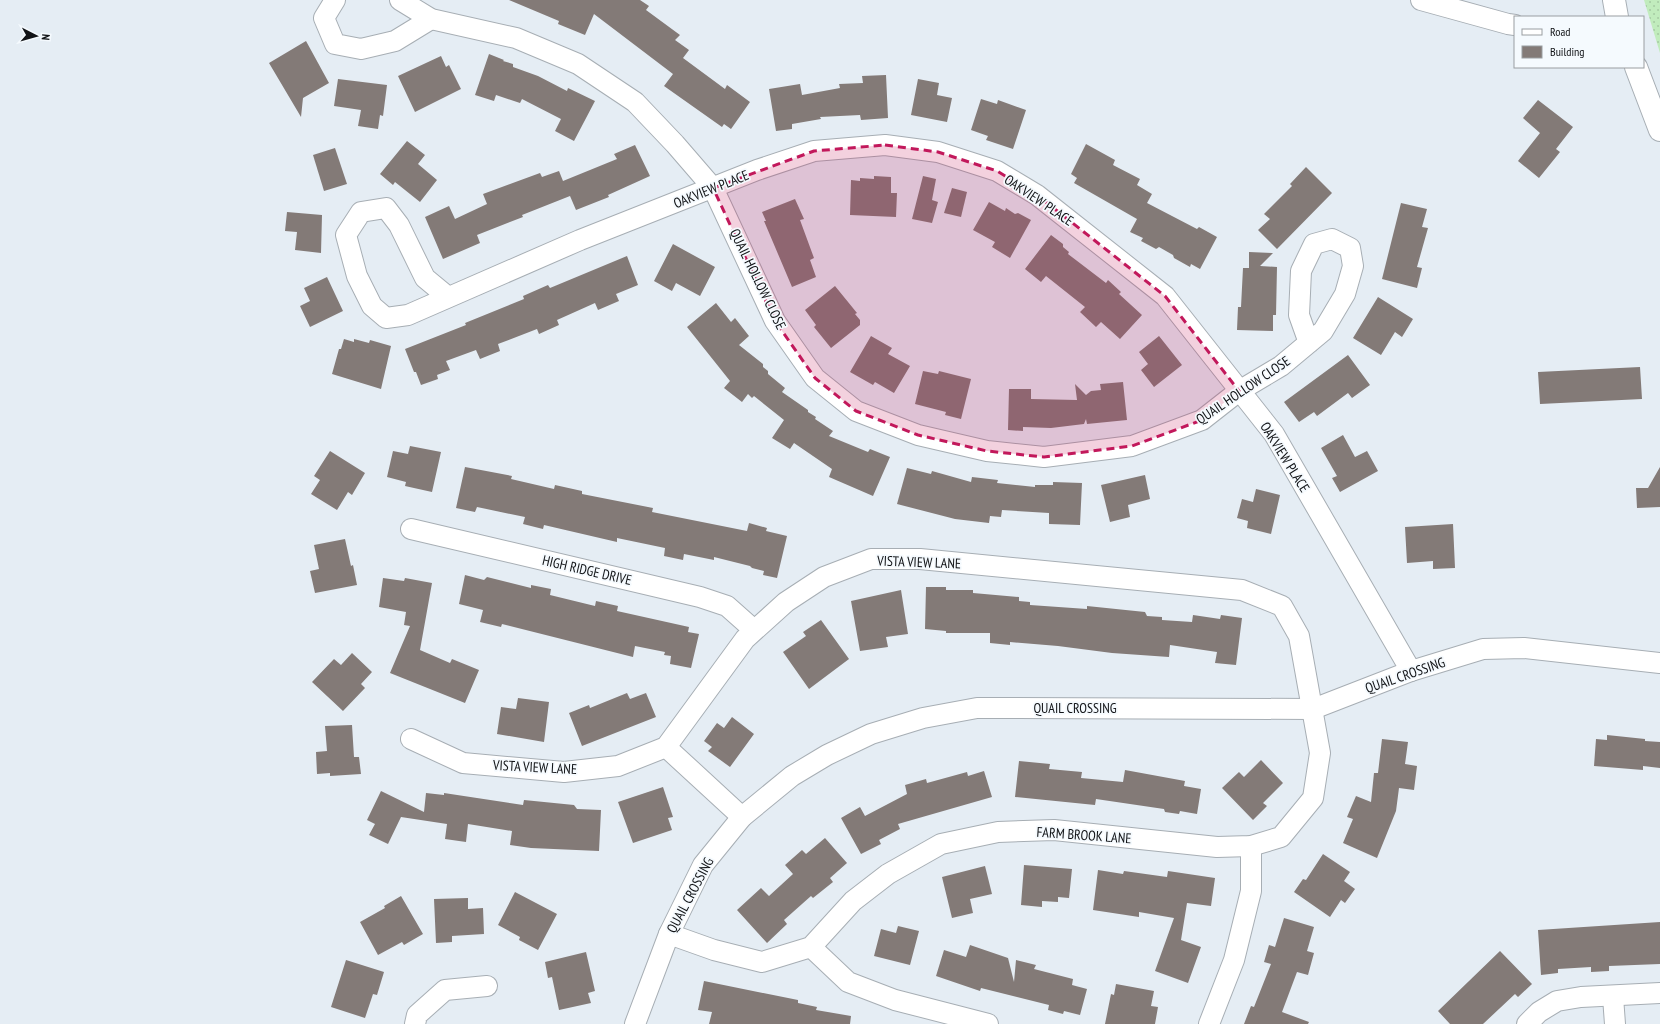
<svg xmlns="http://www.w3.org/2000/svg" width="1660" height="1024" font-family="'PT Sans Narrow',sans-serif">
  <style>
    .green { fill: url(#green-dots) }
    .building { fill: #837a77 }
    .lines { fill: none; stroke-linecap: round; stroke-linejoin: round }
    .street-casing { stroke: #a7aeb4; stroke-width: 22 }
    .secondary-casing { stroke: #a7aeb4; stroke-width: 24 }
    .street { stroke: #fff; stroke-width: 20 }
    .secondary { stroke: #fff; stroke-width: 22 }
    .marked { fill: #c2185b; fill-opacity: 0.2; stroke: #c2185b; stroke-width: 3; stroke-dasharray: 8 5; stroke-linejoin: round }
    .labels { text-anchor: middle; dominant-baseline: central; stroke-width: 3.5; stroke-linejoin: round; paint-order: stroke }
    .street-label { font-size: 14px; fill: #111316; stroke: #f5fafe }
  </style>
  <defs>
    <pattern id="green-dots" width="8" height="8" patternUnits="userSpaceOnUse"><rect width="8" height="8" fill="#c1ecbd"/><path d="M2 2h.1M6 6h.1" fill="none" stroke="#a5caa2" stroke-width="1.8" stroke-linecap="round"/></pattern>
  </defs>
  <rect width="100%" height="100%" fill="#e5edf4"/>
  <path class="green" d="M1644,0H1660V53Z"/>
  <g class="building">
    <path d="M509,0H640L649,6L646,10L680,35L675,40L689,50L683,58L725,89L727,85L750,102L731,129L724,124L722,127L664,86L673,74L594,14L585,35L558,24L559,21Z"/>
    <path d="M306,41L329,83L303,98L301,117L269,63Z"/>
    <path d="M489,54L504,60L503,61L513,64V67L538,76L567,91L568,88L595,101L574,141L555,131L561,119L522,99L520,103L496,95L494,101L475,95Z"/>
    <path d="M441,56L446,67L449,65L461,89L415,112L398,76Z"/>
    <path d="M886,75L888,118L861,120L860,115L820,117L821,119L792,124V129L776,131L769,89L800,84L802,95L840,88L839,84L863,83L862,76Z"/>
    <path d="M338,79L387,85L383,116L380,115L378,129L358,126L361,110L334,106Z"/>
    <path d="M918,79L939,83L937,95L952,98L947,122L911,115Z"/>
    <path d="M981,99L997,104L998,100L1026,110L1013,149L986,140L988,136L971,130Z"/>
    <path d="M1538,100L1573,127L1556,149L1560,152L1539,178L1518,161L1540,133L1523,118Z"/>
    <path d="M407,141L425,155L418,164L437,180L420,202L395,182L393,185L380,174Z"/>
    <path d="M1086,144L1115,160L1113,165L1140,179L1137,185L1152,194L1147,203L1197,229L1199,227L1217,237L1200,269L1191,264L1190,267L1174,258L1173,255L1159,247L1156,249L1141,241L1143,238L1130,232L1137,219L1074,183L1077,178L1071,174Z"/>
    <path d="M635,145L650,176L608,195L609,197L576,210L570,196L522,215L523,217L477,235L480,243L443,259L425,217L449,206L455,219L487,204L483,194L540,173L542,177L559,171L563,181L617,159L614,154Z"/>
    <path d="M335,148L347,184L324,191L313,155Z"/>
    <path d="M1306,167L1332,193L1277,249L1258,230L1270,219L1264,214L1292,186L1290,184Z"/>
    <path d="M874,176L891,177V193H897L896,217L850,215L851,180L860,181V178L874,179Z"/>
    <path d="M923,176L936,179L932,200L938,202L932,223L912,219Z"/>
    <path d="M952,188L967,192L961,217L944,213Z"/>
    <path d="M795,199L804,219L800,220L814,258L810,260L816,277L792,287L764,221H766L762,212Z"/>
    <path d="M989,202L1005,211L1006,208L1015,214L1018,213L1031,220L1010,258L992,247L995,242L973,230Z"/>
    <path d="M1401,203L1427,209L1422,227L1428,228L1417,267L1422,268L1417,288L1382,279Z"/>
    <path d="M287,212L322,215L321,253L295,250L297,232L285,231Z"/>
    <path d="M1051,235L1063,244V247L1069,252L1068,254L1106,283L1108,280L1121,292L1119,294L1142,315L1120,339L1101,322L1096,327L1080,312L1085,307L1046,276L1041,282L1025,269Z"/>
    <path d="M673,244L715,267L700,296L676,283L672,291L654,281Z"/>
    <path d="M1249,252L1273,253L1260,266L1277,267L1276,315H1273V331L1237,330L1238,307H1241L1243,268H1249Z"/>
    <path d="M627,256L638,285L616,294L619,301L598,310L595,303L557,320L559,325L539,334L537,329L498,344L500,351L480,359L476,350L446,361L450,370L437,375L438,379L421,385L416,372H414L405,349L466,325L465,323L524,299L523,296L548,285L550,288Z"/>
    <path d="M327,277L343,311L310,327L300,306L310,301L304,288Z"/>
    <path d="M835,286L857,313L855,314L860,320V325L831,348L814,327L816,325L805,310Z"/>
    <path d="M1378,297L1413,319L1402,337L1395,332L1381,355L1353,338Z"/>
    <path d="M716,303L731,322L735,318L749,336L739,345L763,364V367L768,371V374L785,388L782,392L808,410V412L816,417L815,419L833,431L829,436L868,452L870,449L890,457L873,496L829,477L832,469L794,443L790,449L772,438L784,420L754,396L752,398L748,394L742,402L724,388L730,381L687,327Z"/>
    <path d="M871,336L892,348L888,354L910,366L894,393L875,382L873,385L850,372Z"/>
    <path d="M1159,336L1182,365L1154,387L1141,370L1148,364L1139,352Z"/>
    <path d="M344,339L354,342V339L369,343L370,340L391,346L381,389L332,374L339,349H341Z"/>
    <path d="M1348,355L1370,385L1352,398L1348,393L1317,416L1314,412L1299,422L1284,402Z"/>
    <path d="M1640,367L1642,399L1540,404L1538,372Z"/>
    <path d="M923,371L938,374L939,371L971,379L961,419L945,415L946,412L915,404Z"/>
    <path d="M1123,382L1127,420L1087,424L1086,419L1084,424L1051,428L1023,427V431L1008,430L1009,389H1031V399L1077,400L1075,384L1086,395L1091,391L1101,390L1100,384Z"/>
    <path d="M1343,435L1355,457L1367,451L1378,471L1340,492L1332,478L1337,476L1321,448Z"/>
    <path d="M410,446L441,452L432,492L405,486L406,482L387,477L393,451L408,454Z"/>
    <path d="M330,451L365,473L352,495L348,492L337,510L311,494L320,480L314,476Z"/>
    <path d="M465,467L512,476L511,479L554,489L555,485L582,491V494L653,508L652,512L747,531L749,523L767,528L766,531L787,536L777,578L763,575L764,571L752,568L750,566L714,557V560L684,554L683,560L664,556L665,548L617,538V542L544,525L543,529L523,524L525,517L477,507L475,512L456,508Z"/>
    <path d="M1660,467V507L1637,508L1636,488H1648Z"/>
    <path d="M907,468L931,474L932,471L971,482L972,477L998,480L997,483L1035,487V485H1053V482L1082,483L1080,525L1049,524V513L1002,510L1001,517L990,516L989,523L955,519L897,504Z"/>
    <path d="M1145,475L1150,499L1128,505L1130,517L1110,522L1101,485Z"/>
    <path d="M1256,489L1280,495L1271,534L1247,528L1248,521L1237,518L1242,499L1253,502Z"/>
    <path d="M1453,524L1455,568L1433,569V561L1407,563L1405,527Z"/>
    <path d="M345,539L351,566L353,565L357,585L315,593L310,571L319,569L314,545Z"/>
    <path d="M465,575L484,580L487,577L531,588V585L551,589L550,595L595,606L596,601L618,606L617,611L689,627L688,632L699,634L691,668L670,664L671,656L664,655L665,652L635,646L633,657L502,624L501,627L480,622L483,610L459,604Z"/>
    <path d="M383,578L404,581L405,578L432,583L420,650L450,663L452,659L479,670L465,703L390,673L410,626L404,625L406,612L379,607Z"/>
    <path d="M926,587H946V590H973V593L1019,597V601L1030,602V605L1087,609V606L1145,612L1147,616L1162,617V620L1192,622L1193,615L1220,619L1221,615L1242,618L1236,665L1215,663L1217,652L1170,645L1169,657L1112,653L1058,646L1010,642V645L990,643V633H946V631L925,629Z"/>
    <path d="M901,590L908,634L886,637L888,647L860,651L851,601Z"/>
    <path d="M821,620L849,659L809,689L783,652L806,636L803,632Z"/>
    <path d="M352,653L372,672L361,684L365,688L343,711L312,682L334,659L341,665Z"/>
    <path d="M627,693L630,699L646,693L656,717L582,746L569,713L589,705L590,708Z"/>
    <path d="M518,698L549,702L544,742L497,734L501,707L516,709Z"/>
    <path d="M732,717L754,734L730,767L708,751L712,747L704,741L717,723L724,728Z"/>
    <path d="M352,725L354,757H359L361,774L330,776V773L317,774L316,752L327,751L325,726Z"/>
    <path d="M1607,735L1645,739V741L1660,742V768L1643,766V770L1594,766L1596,739L1607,740Z"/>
    <path d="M1382,739L1408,742L1405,764L1417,766L1414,790L1399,788L1396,811L1377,858L1343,843L1353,819L1347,817L1356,796L1371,802L1374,773H1378Z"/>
    <path d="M1261,760L1283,783L1263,803L1267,806L1253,820L1222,788L1239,772L1244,777Z"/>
    <path d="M1019,761L1050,764L1049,769L1082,772L1081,778L1123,782L1125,770L1185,781L1184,786L1201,789L1197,814L1180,811L1179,814L1165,812L1164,809L1096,799L1095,805L1015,797Z"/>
    <path d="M984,771L992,797L898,824L900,829L879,840L881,844L861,854L841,818L860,807L865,816L907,794L905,785L926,779L927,783L967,772L968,776Z"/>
    <path d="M663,787L673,817L668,818L672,830L633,843L618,802Z"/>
    <path d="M381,791L424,812L426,793L444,795V793L523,805L524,800L574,805L577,809L601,810L599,851L531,848L510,845L512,831L468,824L466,842L445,839L447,824L401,817L388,844L369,835L375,824L367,820Z"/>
    <path d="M825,838L847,863L830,878L833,882L813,898L811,896L784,920L787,924L767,943L737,910L761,888L769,896L793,874L785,865L802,850L806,854Z"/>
    <path d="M1323,854L1350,872L1344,881L1355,889L1345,903L1341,900L1330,917L1294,892L1303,879L1306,880Z"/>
    <path d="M1024,865L1072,869L1069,898L1058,897V902L1042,901V907L1021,905Z"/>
    <path d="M985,866L992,894L970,899L973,913L952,918L942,877Z"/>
    <path d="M1098,870L1123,874L1124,871L1167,877L1168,871L1215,878L1211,906L1187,903L1181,940L1201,947L1188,983L1155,971L1174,918L1139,912V917L1093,910Z"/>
    <path d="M515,892L557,914L538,950L519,940L520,937L498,925Z"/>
    <path d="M401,896L423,934L404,945L402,942L378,955L360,922L385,908L384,906Z"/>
    <path d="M468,898V909L483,908L484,934L452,936V942L436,943L434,899Z"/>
    <path d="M1284,918L1314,927L1307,951L1314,953L1308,975L1297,972L1282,1012L1309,1022L1308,1024H1244L1251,1006L1254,1007L1271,964L1264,962L1269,945L1275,947Z"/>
    <path d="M1660,922V964L1609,966V971L1591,972V967L1558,969V973L1541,975L1538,930Z"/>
    <path d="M898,926L919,931L910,965L874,956L881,929L896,933Z"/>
    <path d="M970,945L1008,958L1014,982L1016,960L1036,965L1034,969L1073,979L1072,985L1087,989L1080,1015L1064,1011L1063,1014L1048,1010L1049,1005L981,988L980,991L936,976L944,950L966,957Z"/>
    <path d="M1500,951L1532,984L1518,997L1515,994L1483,1024H1450L1438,1011Z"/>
    <path d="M586,952L595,991L588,993L591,1003L559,1010L552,977L548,978L545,962Z"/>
    <path d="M346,960L384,972L377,995L373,994L365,1018L331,1007Z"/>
    <path d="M704,981L798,1000V1003L817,1007L816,1010L851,1016L850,1024H709L712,1012L698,1010Z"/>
    <path d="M1116,984L1154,991L1151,1006L1158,1007L1155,1024H1105L1111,994L1114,995Z"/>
  </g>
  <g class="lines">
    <defs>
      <g id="street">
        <path d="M335,0L324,18L335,44L361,49L395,41L431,19"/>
        <path d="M400,0L431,19L516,38L578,64L635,102L675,144L713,188L775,321L815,378L856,411L918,435L987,451L1044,457L1132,446L1202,420L1239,391L1281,366L1323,331L1345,294L1353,266L1350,248L1332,239L1314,244L1301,271L1299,315L1309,343"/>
        <path d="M1421,0L1508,24L1515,25"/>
        <path d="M448,297L425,278L399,225L386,208L361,212L346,235L357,276L372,306L386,318L408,315L580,240L757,170L814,151L885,145L938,152L997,171L1037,195L1165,296L1274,434L1411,671"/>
        <path d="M411,529L700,597L727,606L754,630"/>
        <path d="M411,739L463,763L564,772L618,766L666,747L745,639L786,602L824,577L871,559H920L1242,590L1282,606L1299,636L1320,753L1313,798L1281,837L1251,846L1217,847L1054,830L998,832L941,844L888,874L853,901L811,947L762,962L714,950L669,934"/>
        <path d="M666,747L742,817"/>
        <path d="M811,947L848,982L895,1000L988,1024"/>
        <path d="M1613,997L1615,1024"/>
        <path d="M415,1024L417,1015L445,990L487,986"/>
        <path d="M635,1024L669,934L703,865L742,817L792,776L827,755L871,734L923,718L977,708L1313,709L1411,671L1483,649L1524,648L1660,663"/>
        <path d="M1209,1024L1234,960L1251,891V846"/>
        <path d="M1527,1024L1539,1012L1557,1001L1581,997L1660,993"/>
      </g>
      <g id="secondary">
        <path d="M1614,0L1617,17"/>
        <path d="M1636,67L1660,130"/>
      </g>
    </defs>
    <use href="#street" class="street-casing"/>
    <use href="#secondary" class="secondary-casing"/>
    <use href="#street" class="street"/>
    <use href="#secondary" class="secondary"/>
  </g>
  <path class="marked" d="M885,145L938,152L997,171L1037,195L1165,296L1239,391L1202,420L1132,446L1044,457L987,451L918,435L856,411L815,378L775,321L713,188L814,151Z"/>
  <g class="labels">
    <g class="street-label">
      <text transform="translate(711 189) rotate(-22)">OAKVIEW PLACE</text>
      <text transform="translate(1039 200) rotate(34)">OAKVIEW PLACE</text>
      <text transform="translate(758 279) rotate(64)">QUAIL HOLLOW CLOSE</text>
      <text transform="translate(1243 390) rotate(-34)">QUAIL HOLLOW CLOSE</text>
      <text transform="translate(1285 457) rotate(58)">OAKVIEW PLACE</text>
      <text transform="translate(919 562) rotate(2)">VISTA VIEW LANE</text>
      <text transform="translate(587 570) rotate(13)">HIGH RIDGE DRIVE</text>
      <text transform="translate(1405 675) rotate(-19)">QUAIL CROSSING</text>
      <text x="1075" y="708">QUAIL CROSSING</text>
      <text transform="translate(535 767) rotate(3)">VISTA VIEW LANE</text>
      <text transform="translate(1084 835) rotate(4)">FARM BROOK LANE</text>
      <text transform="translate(690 895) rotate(-62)">QUAIL CROSSING</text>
    </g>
  </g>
  <rect x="1514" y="16" width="130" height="52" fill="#f5fafe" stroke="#9a9ea1"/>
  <rect x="1522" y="29" width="20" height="6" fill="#ffffff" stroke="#9a9ea1"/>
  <text x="1550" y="36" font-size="12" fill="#111316">Road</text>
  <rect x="1522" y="46" width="20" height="12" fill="#837a77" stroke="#9a9ea1"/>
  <text x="1550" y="56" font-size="12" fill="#111316">Building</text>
  <g transform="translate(36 36) rotate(96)" stroke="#f5fafe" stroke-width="3" paint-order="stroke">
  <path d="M0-3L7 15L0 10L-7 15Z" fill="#111316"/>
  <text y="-6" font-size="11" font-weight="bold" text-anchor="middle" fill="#111316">N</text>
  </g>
</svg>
